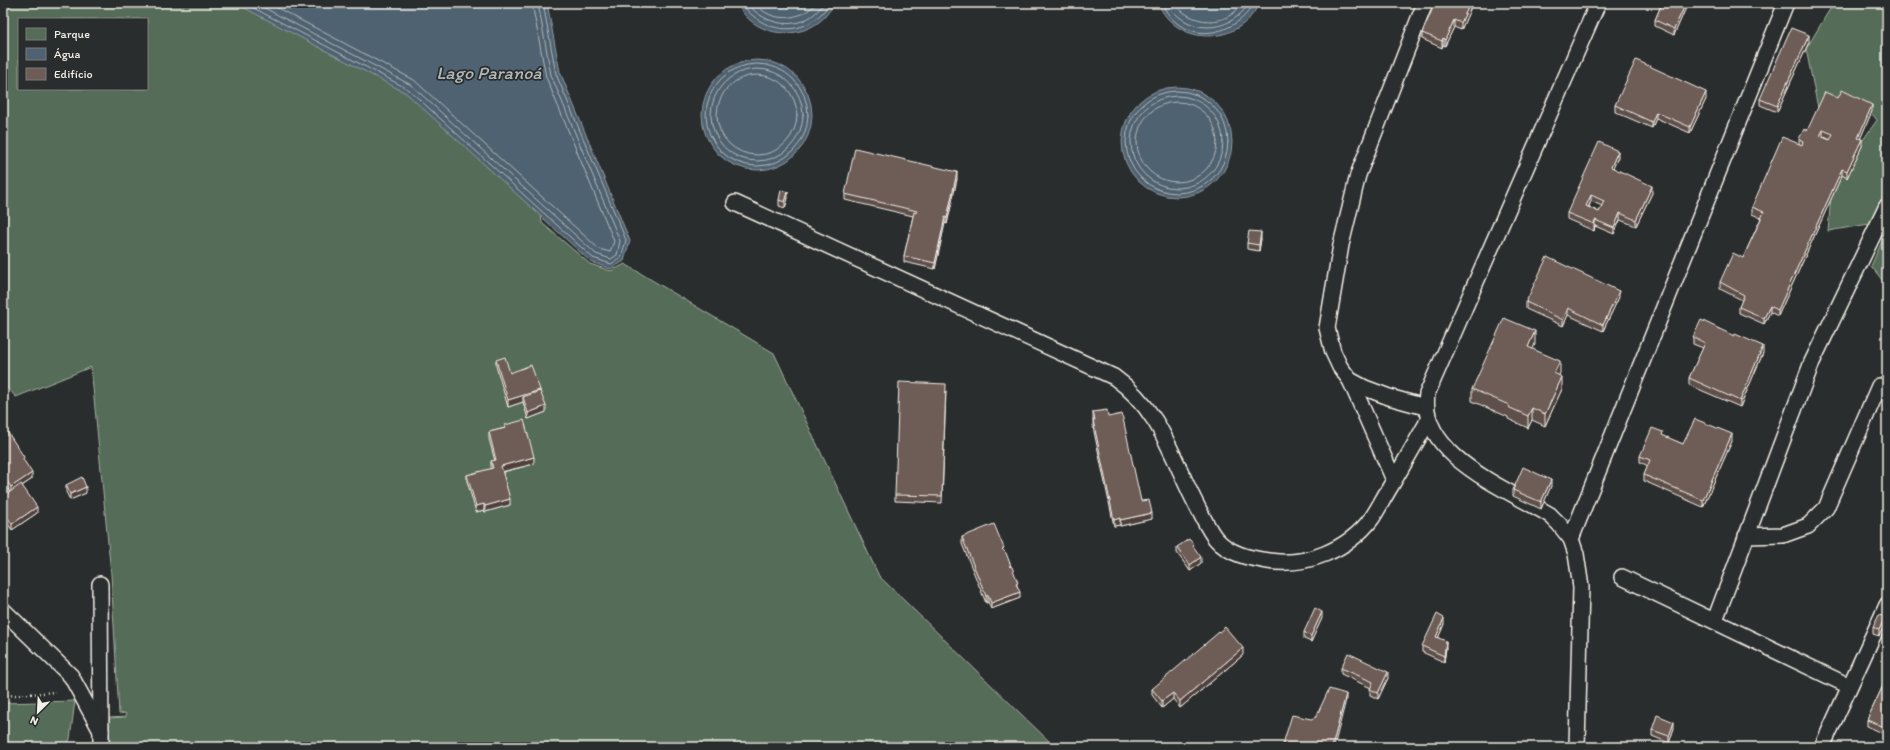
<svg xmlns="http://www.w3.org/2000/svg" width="1890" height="750" font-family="Itim,sans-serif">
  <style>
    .green { fill: #546c58; stroke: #a4aea0; fill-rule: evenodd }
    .water { fill: #4f6271; stroke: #919ba1 }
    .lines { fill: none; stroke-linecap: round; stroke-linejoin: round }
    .shore { stroke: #b2b8b8; stroke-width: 1 }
    .service-casing { stroke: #f4f1e8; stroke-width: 18 }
    .path { stroke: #f4f1e8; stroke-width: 2.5; stroke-dasharray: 1 3; stroke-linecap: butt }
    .service { stroke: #2a2d2e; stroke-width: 15 }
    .wall { fill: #5f4f4b; stroke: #f4f1e8; fill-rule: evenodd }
    .shaded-wall { fill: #4d403d; stroke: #f4f1e8 }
    .building { fill: #6e5c57; stroke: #f4f1e8; fill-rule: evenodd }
    .labels { text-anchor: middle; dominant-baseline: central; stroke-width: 3.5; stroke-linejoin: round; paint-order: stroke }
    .water-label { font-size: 18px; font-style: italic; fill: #b2b8b8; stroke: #2a2d2e }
  </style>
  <rect width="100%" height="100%" fill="#2a2d2e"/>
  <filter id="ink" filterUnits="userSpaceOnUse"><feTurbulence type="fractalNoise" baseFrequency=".025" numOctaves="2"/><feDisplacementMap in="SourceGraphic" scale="8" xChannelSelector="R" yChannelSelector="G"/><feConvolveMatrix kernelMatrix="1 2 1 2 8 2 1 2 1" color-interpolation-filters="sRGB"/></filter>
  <g filter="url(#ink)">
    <g class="green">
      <path d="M3,3H516L542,223L590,264L611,271L625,264L774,353L879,576L1055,747H110L109,718L126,717L125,713L119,714L111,574L91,367L16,397L3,383ZM19,19H147V89H19Z"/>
      <path d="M1847,3H1887V209L1869,224L1828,231L1832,184L1877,120L1866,107L1818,108L1806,49L1830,9Z"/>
      <path d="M1887,230V286L1871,266Z"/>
      <path d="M75,701L70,739L66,747H3V703Z"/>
    </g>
    <g class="water">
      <path d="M225,3H547L560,72L630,241L624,261L611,269L591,262L406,93L237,4Z"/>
      <path d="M737,3H835C830,10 826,17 819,22C793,42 751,34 737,3Z"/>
      <path d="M1158,3H1259C1240,47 1176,47 1158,3Z"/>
      <circle cx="757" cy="115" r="55"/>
      <circle cx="1177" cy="142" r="55"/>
    </g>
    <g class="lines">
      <g class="shore">
        <path d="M244,3L408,89L593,258L611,264L621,258L626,240L556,74L543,3"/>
        <path d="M255,3L411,85L596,254L611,259L617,255L620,241L551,75L538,3"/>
        <path d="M268,3L414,80L599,249L610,252L614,241L546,77L532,3"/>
        <path d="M741,3C765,36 807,39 830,3"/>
        <path d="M747,3C767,29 806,32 824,3"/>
        <path d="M755,3C771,24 800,21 817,3"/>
        <path d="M1162,3C1179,45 1234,40 1254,3"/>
        <path d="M1167,3C1186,35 1230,35 1249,3"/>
        <path d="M1174,3C1190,25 1227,29 1242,3"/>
        <circle cx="757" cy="115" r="51"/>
        <circle cx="757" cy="115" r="46"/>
        <circle cx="757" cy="115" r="40"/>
        <circle cx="1177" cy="142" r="51"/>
        <circle cx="1177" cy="142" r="46"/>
        <circle cx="1177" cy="142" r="40"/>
      </g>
      <defs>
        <g id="service">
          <path d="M1425,3L1358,175L1341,245L1327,328L1333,352L1340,367L1350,380L1365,388L1389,397L1425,407"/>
          <path d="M735,203L1114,377C1163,412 1172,460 1199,510C1204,519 1209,531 1216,539C1229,554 1249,558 1268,561C1306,567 1348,550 1372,518C1378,509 1383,499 1389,489C1402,467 1415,444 1428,421"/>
          <path d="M1350,380L1394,480"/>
          <path d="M1746,536L1783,535L1808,526L1826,508L1879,386"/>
          <path d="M1571,539L1786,3"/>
          <path d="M1622,577L1849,686"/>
          <path d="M100,584L101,747"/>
          <path d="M3,610L71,676L101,731"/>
          <path d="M1715,620L1812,362L1887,206"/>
          <path d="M1577,747L1581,587L1576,554L1571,539L1559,524L1550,515C1508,489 1418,456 1427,394L1598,3"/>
          <path d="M1822,747L1887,605"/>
        </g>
      </defs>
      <use href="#service" class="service-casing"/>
      <path class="path" d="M3,696L55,692"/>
      <use href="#service" class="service"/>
    </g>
    <g class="wall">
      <path d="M1472,3V5L1461,30L1454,27L1445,46L1443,45L1442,48L1422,39V33Z"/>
      <path d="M1662,3H1688L1674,35L1655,26V20Z"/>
      <path d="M1809,42L1777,112L1760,105V99Z"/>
      <path d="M1838,98L1872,111L1860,139L1862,146L1847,178L1842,175L1778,316L1770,312L1764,324L1739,313V307L1742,300L1720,289V282L1743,258L1761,218L1752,214V207L1799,144V139ZM1823,136L1830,140L1823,137Z"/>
      <path d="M1706,99L1690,133L1656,118L1652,128L1615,112V105Z"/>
      <path d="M1618,157L1613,168L1652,193L1636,226L1620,220L1614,234L1595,226L1594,231L1567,219V213ZM1591,201L1602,206L1599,212L1589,207Z"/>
      <path d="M957,179L947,224L945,223L935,269L904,262V256L913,216L845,200V194Z"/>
      <path d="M788,198L785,208L779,206V200Z"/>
      <path d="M1261,239L1259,251L1247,249V243Z"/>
      <path d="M1619,297L1603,331L1568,315L1563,326L1526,309V302Z"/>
      <path d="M1693,337L1763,353L1740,407L1689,385V378L1703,348L1693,344Z"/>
      <path d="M1535,344L1532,349L1560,373L1558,375L1562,389L1545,426L1532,420L1528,428L1508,419V417L1472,401V389Z"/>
      <path d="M496,360L510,373L540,391L546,412L528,419L523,402L508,407L496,366Z"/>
      <path d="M946,391L942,503L895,501V495Z"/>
      <path d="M1093,412L1108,417L1141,501L1152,519L1120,526V525L1114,526L1093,427Z"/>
      <path d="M3,425L24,461L32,479L22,486L37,513L12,530L3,517V497L10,492L5,484L3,485Z"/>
      <path d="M505,425L534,464L503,472L510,505L485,512L484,510L476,512L467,481V475L491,469V461H495L489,439V432L505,428Z"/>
      <path d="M1663,436L1683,444L1732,441L1703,507L1644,481V475L1648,466L1640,462V456Z"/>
      <path d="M66,485L86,493L70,500L66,492Z"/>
      <path d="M1551,486L1541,509L1513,496V490Z"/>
      <path d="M962,537L1004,551L1011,567L1018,588L1020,598L991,609L988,602L986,603L962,544Z"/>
      <path d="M1177,547L1194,548L1201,563L1190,571L1177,553Z"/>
      <path d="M1322,618L1311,642L1304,639V632Z"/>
      <path d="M1444,624L1438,638L1446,648L1444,662L1422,652V646Z"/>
      <path d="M1885,624L1879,636L1873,634V627Z"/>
      <path d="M1243,655L1180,708L1173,699L1162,708L1152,695V689Z"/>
      <path d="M1341,668L1388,678L1378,699L1370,695V689L1371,688L1341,674Z"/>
      <path d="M1887,677V735L1867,726V720Z"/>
      <path d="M1674,728L1669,743L1652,736V730Z"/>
    </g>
    <g class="shaded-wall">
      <path d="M1470,3H1472V5L1461,30V23Z"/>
      <path d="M1686,3H1688L1674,35V29Z"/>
      <path d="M1454,20V27L1445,46V40Z"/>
      <path d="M1809,35V42L1777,112V106Z"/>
      <path d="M1443,38V45L1442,48V41Z"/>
      <path d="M1706,92V99L1690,133V127Z"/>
      <path d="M1872,105V111L1858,144V138Z"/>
      <path d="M1656,112V118L1652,128V122Z"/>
      <path d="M1823,130V136L1820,142V136Z"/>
      <path d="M1862,139V146L1847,178V171Z"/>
      <path d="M1618,151V157L1611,173V167Z"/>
      <path d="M1842,169V175L1778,316V310Z"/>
      <path d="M957,172V179L947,224V218Z"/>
      <path d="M1652,186V193L1636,226V220Z"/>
      <path d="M788,192V198L785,208V202Z"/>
      <path d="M1591,195V201L1586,212V206Z"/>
      <path d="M1620,213V220L1614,234V228Z"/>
      <path d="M945,217V223L935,269V263Z"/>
      <path d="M1595,220V226L1594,231V224Z"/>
      <path d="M1261,232V239L1259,251V245Z"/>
      <path d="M1619,291V297L1603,331V325Z"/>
      <path d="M1770,306V312L1764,324V318Z"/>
      <path d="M1568,308V315L1563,326V320Z"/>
      <path d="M1535,331V344L1528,359V347Z"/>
      <path d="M1763,346V353L1740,407V401Z"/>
      <path d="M1560,361V373L1554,386V373Z"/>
      <path d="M1562,377V389L1545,426V414Z"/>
      <path d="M540,390V397H523V402L508,407V400Z"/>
      <path d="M546,406V412L528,419V413Z"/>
      <path d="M1532,408V420L1528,428V416Z"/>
      <path d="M1732,434V441L1703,507V500Z"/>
      <path d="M534,457V464L501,472V466Z"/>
      <path d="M32,473V479L11,493V487Z"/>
      <path d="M5,478V484L3,485V479Z"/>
      <path d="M1551,480V486L1541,509V502Z"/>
      <path d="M86,487V493L70,500V494Z"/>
      <path d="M510,499V505L485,512V506Z"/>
      <path d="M484,504V510L476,512V506Z"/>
      <path d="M37,507V513L12,530V524Z"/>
      <path d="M1152,513V519L1120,526V520Z"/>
      <path d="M1120,518V525L1114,526V520Z"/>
      <path d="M1201,557V563L1190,571V565Z"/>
      <path d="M1020,592V598L991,609V603Z"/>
      <path d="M988,595V602L986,603V596Z"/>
      <path d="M1322,612V618L1311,642V636Z"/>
      <path d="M1885,617V624L1879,636V630Z"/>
      <path d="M1444,618V624L1436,643V637Z"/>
      <path d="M1446,641V648L1444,662V656Z"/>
      <path d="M1243,648V655L1180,708V701Z"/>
      <path d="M1388,672V678L1378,699V693Z"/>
      <path d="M1173,693V699L1162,708V701Z"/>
      <path d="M1346,694V700L1334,747H1332Z"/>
      <path d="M1674,722V728L1669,743V736Z"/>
    </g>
    <g class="building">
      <path d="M1435,3H1470L1461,23L1454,20L1445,40L1443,38L1442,41L1422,33Z"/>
      <path d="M1662,3H1686L1674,29L1655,20Z"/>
      <path d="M1791,28L1809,35L1777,106L1760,99Z"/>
      <path d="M1636,60L1706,92L1690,127L1656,112L1652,122L1615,105Z"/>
      <path d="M1842,90L1872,105L1858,138L1862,139L1847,171L1842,169L1778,310L1770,306L1764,318L1739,307L1744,295L1720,282L1733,253L1743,258L1764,212L1752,207L1782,137L1802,145L1803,141L1799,139L1804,129L1807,131L1825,92L1838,98ZM1823,130L1833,134L1830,140L1820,136Z"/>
      <path d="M1599,142L1618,151L1611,167L1652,186L1636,220L1620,213L1614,228L1595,220L1594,224L1567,213ZM1591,195L1604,201L1599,212L1586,206Z"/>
      <path d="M855,148L957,172L947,218L945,217L935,263L904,256L914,212L916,213L917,211L845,194Z"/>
      <path d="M781,190L788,192L785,202L779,200Z"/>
      <path d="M1249,231L1261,232L1259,245L1247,243Z"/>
      <path d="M1547,257L1619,291L1603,325L1568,308L1563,320L1526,302Z"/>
      <path d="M1504,318L1535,331L1528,347L1560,361L1554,373L1562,377L1545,414L1532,408L1528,416L1508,407L1509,405L1472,389Z"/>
      <path d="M1701,320L1734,336L1735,334L1763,346L1740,401L1689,378L1705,343L1693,337Z"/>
      <path d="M505,357L510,373L531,365L540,390L508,400L496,360Z"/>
      <path d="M899,382L946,384L942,496L895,495Z"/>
      <path d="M540,391L546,406L528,413L523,397Z"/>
      <path d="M1107,410L1108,417L1122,414L1141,501L1149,500L1152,513L1120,520V518L1114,520L1093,420H1095L1093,412Z"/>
      <path d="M1695,419L1732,434L1703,500L1644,475L1650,460L1640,456L1652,428L1663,432L1662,435L1683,444Z"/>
      <path d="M524,420L534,457L501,466L510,499L485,506L484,504L476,506L467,475L493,468L491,461L496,460L489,432L506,428L505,425Z"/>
      <path d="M3,425L24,457L23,459L32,473L11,487L5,478L3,479Z"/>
      <path d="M1523,467L1551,480L1541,502L1513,490Z"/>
      <path d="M82,477L86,487L70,494L66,485Z"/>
      <path d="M21,484L37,507L12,524L3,511V497Z"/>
      <path d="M994,524L1004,548L1002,549L1006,553L1011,566H1009L1012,567L1018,583L1016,584L1020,592L991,603L988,595L986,596L962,537Z"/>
      <path d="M1189,539L1194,545L1193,546L1201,557L1190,565L1177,547Z"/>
      <path d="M1315,608L1322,612L1311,636L1304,632Z"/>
      <path d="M1437,614L1444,618L1436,637L1446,641L1444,656L1422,646Z"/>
      <path d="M1879,615L1885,617L1879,630L1873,627Z"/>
      <path d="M1225,627L1243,648L1180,701L1173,693L1162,701L1152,689Z"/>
      <path d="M1348,653L1388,672L1378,693L1370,689L1373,682L1341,668Z"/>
      <path d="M1887,677V728L1867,720Z"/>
      <path d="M1329,689L1346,694L1332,747H1282L1292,715L1311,719L1316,717Z"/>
      <path d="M1657,715L1674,722L1669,736L1652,730Z"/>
    </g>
  </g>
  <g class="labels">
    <g class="water-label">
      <text x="489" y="73">Lago Paranoá</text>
    </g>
  </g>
  <rect width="1890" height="750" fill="none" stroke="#2a2d2e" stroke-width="16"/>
  <rect x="8" y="8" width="1874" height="734" fill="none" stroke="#f4f1e8" stroke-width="1.5" filter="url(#ink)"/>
  <rect x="18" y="18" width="130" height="72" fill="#2a2d2e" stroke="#7b7b78"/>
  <rect x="26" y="28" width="20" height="12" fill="#546c58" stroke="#7b7b78"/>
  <text x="54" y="38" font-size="12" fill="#f4f1e8">Parque</text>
  <rect x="26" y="48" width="20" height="12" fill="#4f6271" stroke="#7b7b78"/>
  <text x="54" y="58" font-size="12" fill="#f4f1e8">Água</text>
  <rect x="26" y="68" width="20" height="12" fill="#6e5c57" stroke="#7b7b78"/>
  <text x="54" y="78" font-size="12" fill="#f4f1e8">Edifício</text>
  <g transform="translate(38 712) rotate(204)" stroke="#2a2d2e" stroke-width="3" paint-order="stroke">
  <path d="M0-3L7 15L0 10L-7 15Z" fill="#f4f1e8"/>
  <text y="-6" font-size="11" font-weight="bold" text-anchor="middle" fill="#f4f1e8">N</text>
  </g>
</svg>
